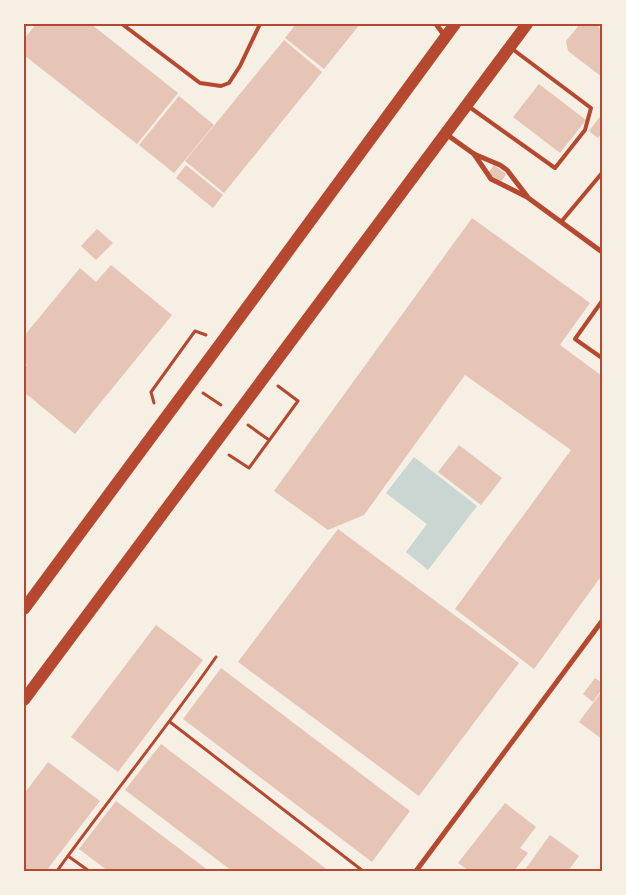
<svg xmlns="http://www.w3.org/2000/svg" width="626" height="895" font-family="'Work Sans',sans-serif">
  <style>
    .water { fill: #c9d6d2 }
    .building { fill: #e6c5b7 }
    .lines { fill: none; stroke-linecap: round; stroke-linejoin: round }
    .path { stroke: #b5482f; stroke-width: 3 }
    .service { stroke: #b5482f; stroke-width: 4 }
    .minor { stroke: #b5482f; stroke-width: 5 }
    .primary { stroke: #b5482f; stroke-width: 12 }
    .neatline { fill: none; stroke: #b5482f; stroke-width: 2 }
  </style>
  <rect width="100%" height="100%" fill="#f6efe4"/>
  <path class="water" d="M414,457L477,506L428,570L406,552L427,524L386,493Z"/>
  <g class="building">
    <path d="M36,24H91L178,93L137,144L24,55V39Z"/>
    <path d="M296,24H360L324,69L285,38Z"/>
    <path d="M580,24H596L602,32V77L568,51L566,41Z"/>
    <path d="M284,40L322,72L224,193L185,161Z"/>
    <path d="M539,84L586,120L560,153L513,117Z"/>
    <path d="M179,96L214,125L174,173L139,145Z"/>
    <path d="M602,114V133L598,138L589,131Z"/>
    <path d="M186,165L223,195L213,208L176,178Z"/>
    <path d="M494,165L506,174L501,182L488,173Z"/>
    <path d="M472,218L590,303L560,345L602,376V575L534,669L455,609L571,450L465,375L364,515L328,530L274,491Z"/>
    <path d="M97,229L113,243L96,260L81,246Z"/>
    <path d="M111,265L172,315L75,434L24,392V368L27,365L24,362V336L80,268L96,282Z"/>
    <path d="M459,445L502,478L481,505L438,472Z"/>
    <path d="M338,529L519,663L419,796L238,662Z"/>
    <path d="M156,625L203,660L118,772L71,737Z"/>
    <path d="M221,668L410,811L372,862L183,719Z"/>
    <path d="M595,678L602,683V689L593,702L583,694Z"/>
    <path d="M602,691V739L579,722Z"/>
    <path d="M161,744L329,871H232L125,790Z"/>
    <path d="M48,762L100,801L46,871H24V794Z"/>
    <path d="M116,801L209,871H108L79,849Z"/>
    <path d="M505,803L536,827L520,848L528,853L514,871H469L458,863Z"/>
    <path d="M550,835L579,856L568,871H524Z"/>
  </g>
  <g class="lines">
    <g class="path">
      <path d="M203,393L221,405"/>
      <path d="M154,403L151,392L195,331L206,335"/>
      <path d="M248,425L269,440"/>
      <path d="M229,455L249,468L298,401L278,386"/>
      <path d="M170,722L363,871"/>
      <path d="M68,856L89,871"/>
      <path d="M57,871C109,799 165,730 216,657"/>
    </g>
    <g class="service">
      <path d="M122,24L200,83L221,86L229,83L240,66L260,24"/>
      <path d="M468,106L555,168L585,130L591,108L511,48"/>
      <path d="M561,222L602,173"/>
      <path d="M602,301L575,339L602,358"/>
    </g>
    <g class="minor">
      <path d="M436,24L444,35"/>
      <path d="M446,134L474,154L500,165L507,170L527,196"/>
      <path d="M474,154L491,179L527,197L602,252"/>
      <path d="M416,871L602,621"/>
    </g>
    <g class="primary">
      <path d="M24,609L223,340L455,24"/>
      <path d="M24,700L527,24"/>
    </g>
  </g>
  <rect width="626" height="895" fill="none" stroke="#f6efe4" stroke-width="50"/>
  <rect x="25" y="25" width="576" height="845" class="neatline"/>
</svg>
